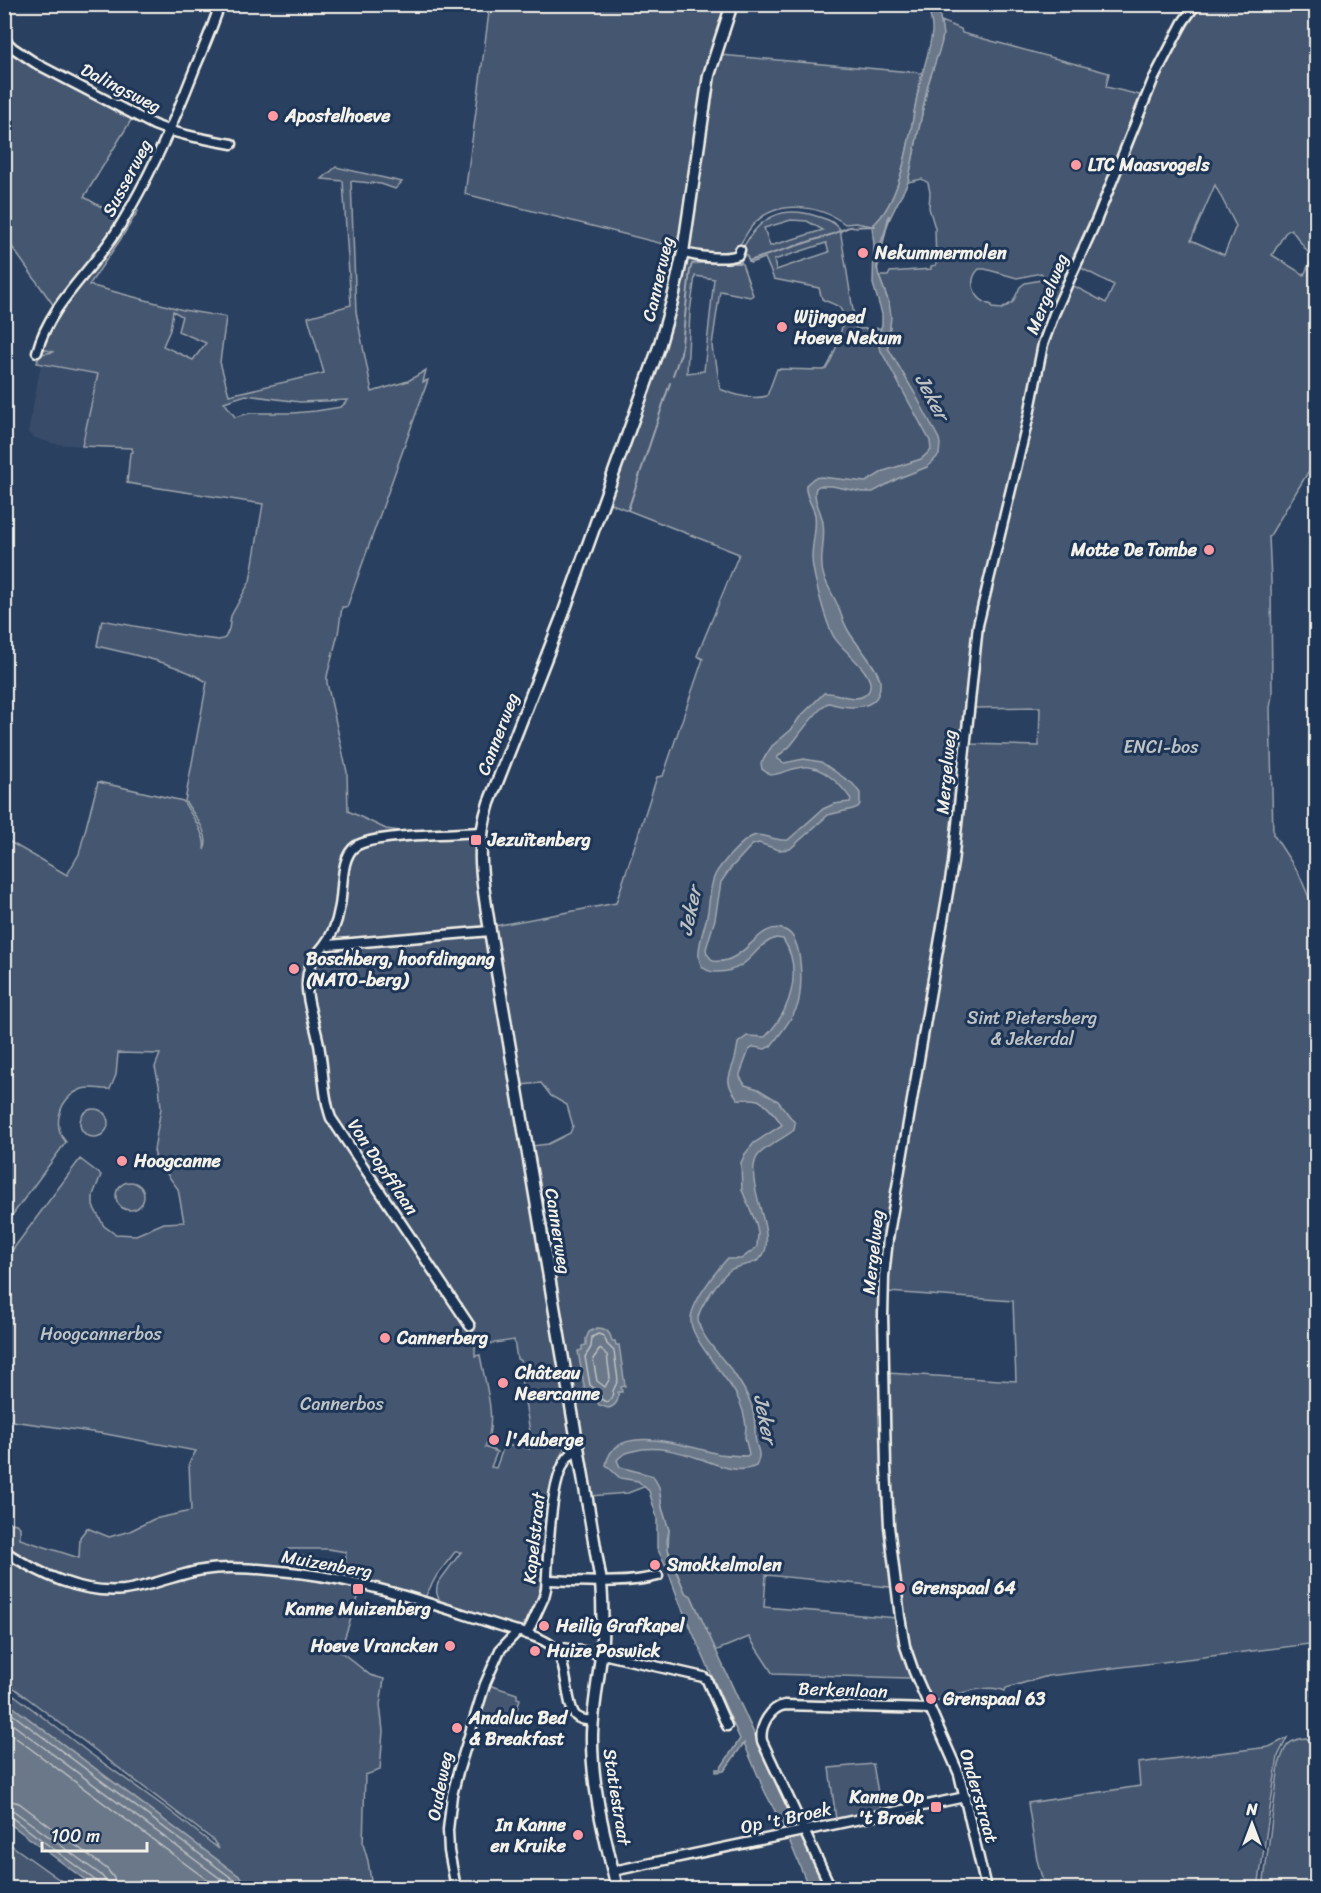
<svg xmlns="http://www.w3.org/2000/svg" width="1321" height="1893" font-family="Sriracha,sans-serif">
  <style>
    .built { fill: #374c69 }
    .green { fill: #445771; stroke: #9ca4ac; stroke-width: 1.5; fill-rule: evenodd }
    .water { fill: #6a788a; stroke: #a1a8b0; stroke-width: 1.5 }
    .lines { fill: none; stroke-linecap: round; stroke-linejoin: round }
    .shore { stroke: #bdc1c2; stroke-width: 1.5 }
    .stream { stroke: #a1a8b0; stroke-width: 2 }
    .minor-casing { stroke: #f4f1e8; stroke-width: 13 }
    .major-casing { stroke: #f4f1e8; stroke-width: 15 }
    .minor { stroke: #1d3557; stroke-width: 8 }
    .major { stroke: #1d3557; stroke-width: 10 }
    .poi-dot { fill: #ff9aa2; stroke: #1d3557; stroke-width: 2 }
    .labels { text-anchor: middle; dominant-baseline: central; stroke-width: 6; stroke-linejoin: round; paint-order: stroke }
    .street-label { font-size: 18px; fill: #f4f1e8; stroke: #1d3557 }
    .poi-label { font-size: 18px; font-weight: bold; fill: #f4f1e8; stroke: #1d3557; text-anchor: start }
    .park-label { font-size: 18px; fill: #bfc3c4; stroke: #1d3557 }
    .water-label { font-size: 20px; font-style: italic; fill: #bdc1c2; stroke: #1d3557 }
  </style>
  <rect width="100%" height="100%" fill="#2a4060"/>
  <filter id="ink" filterUnits="userSpaceOnUse"><feTurbulence type="fractalNoise" baseFrequency=".0167" numOctaves="2"/><feDisplacementMap in="SourceGraphic" scale="12" xChannelSelector="R" yChannelSelector="G"/><feConvolveMatrix kernelMatrix="1 2 1 2 8 2 1 2 1" color-interpolation-filters="sRGB"/></filter>
  <g filter="url(#ink)">
    <path class="built" d="M41,364L99,374L82,446L55,444L35,438L28,433Z"/>
    <g class="green">
      <path d="M490,5H729L710,62L680,246L675,247L465,194Z"/>
      <path d="M1201,5H1316V459L1269,537L1271,580L1272,695L1270,708L1273,834L1299,874L1316,914V1734L1309,1644L1048,1676L1006,1688L1005,1691C985,1682 950,1697 930,1703L913,1663L900,1588L766,1575L764,1607L897,1618L913,1677L908,1678L773,1674L749,1637L715,1651L691,1596L685,1593L668,1549L669,1530L662,1508L659,1490L646,1486L628,1493L590,1496L580,1441L568,1440L558,1462L561,1463C557,1479 550,1496 548,1512C542,1552 549,1597 520,1628L443,1605C437,1597 435,1592 438,1583L461,1552H455L437,1575L425,1597L363,1583L340,1651L370,1675L384,1679L380,1705L383,1731L380,1770L365,1775L363,1844L368,1861L372,1888H255L5,1701V1688L88,1752L169,1810L219,1849L213,1840L5,1681V1521L16,1524L20,1527V1539L79,1558L80,1537L87,1528L109,1537L130,1531L154,1519L191,1511L189,1463L196,1451L106,1434L5,1420V1260L80,1159L101,1175L93,1195V1206L104,1226L115,1234L136,1235L164,1223L184,1222L178,1189L156,1159L154,1150L161,1108L159,1084L155,1067L160,1054L118,1053L116,1075L110,1089C101,1090 92,1086 82,1089C60,1097 51,1125 66,1142L5,1225L4,1054L6,1050H4L5,839L67,875L79,854L98,782L183,801C191,815 207,834 204,850C212,835 193,814 185,801L207,682C175,662 133,655 97,646L102,620L194,637L219,640L225,638L229,629L231,616L250,581L263,504L127,483L130,453L133,452L132,448L82,446L98,374L37,363L40,354L54,352L38,348L40,341L132,208L138,211L120,240L89,285L183,310L226,317L220,362L229,395L324,373L308,317L351,305L343,181L322,179L336,167L402,182L395,189L381,184L351,181L356,312L372,392L408,381L426,370L423,382L428,380L347,607H342L338,634L327,676V683L347,772L348,811L386,829L407,832L477,829L494,926L616,903L657,777L663,776L703,659L697,656L739,554L607,502L685,258L741,261L753,295L750,297L720,291L712,345L713,355L716,361L720,389C734,395 752,400 767,396L777,369L823,370L826,369C833,358 849,319 840,308C836,304 827,302 822,299L819,288L774,279L765,258L750,263L743,248C759,217 782,205 816,216C826,219 834,221 840,229L856,329L890,328L889,303L879,276H888L890,272L931,269V266L936,265L935,228L929,208L930,192L928,183L922,179L908,182L928,84L942,40L941,21L961,29L962,33L1109,73L1106,87L1140,95L1104,189L1065,274L1066,276L1067,275L1073,278L1070,284L1106,303L1114,285L1077,266L1154,87L1167,59ZM1215,185L1236,226L1224,255L1191,240ZM791,220L807,221L823,230L770,246L764,228ZM1291,229L1312,258L1304,275L1272,255L1285,233ZM826,243L829,252L776,270L774,260ZM979,269H985L1017,278L1041,273L1047,279L1025,283L1020,287L1013,302L1002,309L992,308V305C975,301 966,282 979,269ZM695,276L714,279L704,371L687,373L690,312ZM173,311L182,316L178,331L206,343L193,360L163,346L170,330ZM246,395L300,402L348,400L341,407L316,411L293,413H250L235,417L224,402ZM1040,707L1039,746L970,744L975,708ZM541,1083L551,1096L567,1105L573,1126L570,1133L548,1144L532,1146L521,1085ZM888,1292L1013,1301L1016,1381L887,1373L889,1349ZM514,1340L517,1359L521,1361L519,1365L524,1396L527,1399L525,1402L532,1444L529,1449L525,1448V1446H504L496,1468L491,1467L497,1452L485,1447C498,1419 485,1384 480,1355L475,1356V1346ZM288,1549H328L346,1552L345,1577L319,1570L303,1556H288Z"/>
      <path d="M4,43L20,58L133,117L84,197L119,217L107,236L54,306L5,237V202L9,197L4,191Z"/>
      <path d="M720,55L922,73C911,115 907,198 872,226L856,223L845,224C818,204 775,199 752,226C745,234 741,247 733,252C725,256 699,254 692,251L688,241L713,81Z"/>
      <circle cx="94" cy="1123" r="14"/>
      <circle cx="130" cy="1196" r="14"/>
      <path d="M489,1685L517,1694V1698L520,1699L513,1724L479,1714Z"/>
      <path d="M1287,1738L1278,1756L1258,1888H1045L1037,1860L1028,1803L1140,1786L1138,1763L1269,1747Z"/>
      <path d="M1306,1738L1316,1744V1888H1263L1279,1765C1284,1748 1287,1739 1306,1738Z"/>
      <path d="M873,1764L881,1810L836,1819L829,1768Z"/>
      <path d="M4,1840L71,1888H5Z"/>
    </g>
    <g class="water">
      <path d="M927,5H938L943,35L941,45L928,84L908,182L890,218L880,245L877,267L879,276L889,303L891,316L888,348L914,392L939,439L940,444L939,455L927,467L899,478L873,492H862L832,486H819L816,488C812,499 822,512 823,523C826,541 818,559 824,577C828,587 834,597 838,606C841,615 844,624 849,632C856,644 879,669 880,681C882,712 849,709 829,703L826,704C812,716 802,731 791,745C787,750 781,752 777,758L784,763L804,759L821,762L853,784L860,793V804L858,807L853,809L828,815L790,849L779,850L759,843L752,845L730,869L721,882L715,919L706,949L707,954L713,961C746,966 758,919 785,930C804,938 803,991 797,1007C791,1021 780,1034 771,1046L765,1049L754,1047L749,1050L740,1074V1077L745,1085L758,1089L778,1101L795,1123L794,1130C785,1138 763,1147 757,1157C743,1182 777,1233 763,1255C756,1266 740,1264 730,1270C721,1277 698,1308 698,1319C698,1334 724,1360 733,1372C740,1382 747,1393 751,1404C755,1415 755,1425 755,1436C756,1450 763,1451 756,1466C736,1475 717,1464 698,1458C677,1451 655,1445 633,1451C626,1453 622,1454 617,1460L620,1467L653,1476L659,1487L662,1508L669,1530L667,1541L669,1555L685,1592L691,1596L825,1888H809L785,1830L765,1792L744,1743L724,1771L716,1772V1769H720L740,1739L680,1604L667,1568L657,1548V1518L649,1491L638,1481L620,1478L606,1465C613,1419 692,1448 719,1454C728,1455 738,1456 747,1456L749,1454C748,1449 746,1442 745,1437C745,1434 746,1430 746,1427C745,1416 742,1406 737,1396C727,1377 692,1340 691,1322C689,1305 716,1271 727,1259H741L757,1247L758,1233L756,1223L742,1190L741,1163L745,1154L754,1143L782,1125C778,1118 766,1104 758,1100C752,1098 744,1100 738,1099C726,1084 727,1080 734,1062C736,1056 737,1049 738,1043L747,1036L765,1037C790,1012 804,971 783,939L776,938C753,945 751,971 718,972C685,973 704,932 707,916C710,903 709,888 715,875C720,865 742,840 753,836C762,832 776,842 788,840L823,809L834,804L850,802L851,799C841,785 822,765 803,767C792,768 782,774 770,775L762,769L761,763L772,746L791,730L799,718L824,693C837,691 857,706 868,692C880,676 841,650 834,637C826,624 812,572 812,557C812,543 817,529 815,515C813,505 804,495 806,485L814,478L821,477L866,482L884,471L921,459L931,450L930,441L879,347V334L882,325V314L873,284L874,245L872,226C905,199 910,126 919,87C923,69 930,51 932,32C933,23 930,14 927,5Z"/>
      <path d="M597,1328C606,1328 610,1332 612,1341H615L616,1345H619L625,1386L621,1387L622,1392H618C619,1400 616,1406 608,1408L599,1405L594,1395L589,1396V1391L585,1392L578,1351L582,1350V1346L586,1345V1339L589,1332Z"/>
      <path d="M4,1701H5L255,1888H96L5,1820Z"/>
    </g>
    <g class="lines">
      <g class="shore">
        <path d="M598,1334L604,1336L607,1344L614,1351L618,1380L613,1391L612,1398L608,1402L602,1400L599,1392L590,1385L585,1357L591,1347L592,1337Z"/>
        <path d="M600,1349L607,1355L610,1378L605,1387L597,1381L593,1359Z"/>
        <path d="M4,1708L245,1888"/>
        <path d="M4,1718L233,1888"/>
        <path d="M4,1729L218,1888"/>
        <path d="M4,1799L19,1803L107,1869L114,1878L116,1888"/>
        <path d="M4,1808L14,1811L101,1875L106,1881L107,1888"/>
        <path d="M4,1816L11,1817L96,1881L99,1888"/>
      </g>
      <g class="stream">
        <path d="M749,261L833,234L849,227L875,226"/>
        <path d="M877,269L889,216"/>
        <path d="M673,375L681,353L690,270L692,264L698,263H741"/>
        <path d="M628,510L670,383"/>
      </g>
      <defs>
        <g id="minor">
          <path d="M4,39L13,48L37,64L154,125C179,135 205,139 232,144"/>
          <path d="M683,252C695,257 726,260 738,255L740,250"/>
          <path d="M37,352C50,302 95,269 121,224C151,175 174,122 195,68C204,47 213,26 220,4"/>
          <path d="M326,944L329,945L490,931"/>
          <path d="M470,1326L331,1118C323,1097 324,1073 320,1051C317,1024 300,993 310,966C313,957 320,951 325,944C332,935 337,922 339,910C344,893 339,857 356,846C373,834 457,834 482,832"/>
          <path d="M4,1551C40,1574 80,1594 124,1590C149,1587 177,1574 203,1570C229,1565 272,1570 299,1573C375,1582 453,1612 527,1634C537,1638 549,1641 556,1650C568,1667 566,1704 575,1715C579,1720 586,1720 593,1721"/>
          <path d="M547,1580C583,1581 623,1585 658,1576"/>
          <path d="M527,1634L544,1597L546,1589C549,1562 547,1458 578,1450"/>
          <path d="M556,1650L562,1648L607,1655L703,1677L707,1680L709,1685L727,1726"/>
          <path d="M613,1871L965,1797"/>
          <path d="M456,1888L449,1851L448,1830L452,1795L458,1772L485,1684L500,1650L518,1631"/>
          <path d="M831,1888L762,1741C759,1726 771,1707 785,1705L930,1709"/>
          <path d="M986,1888L959,1774L914,1672L905,1646L900,1617L889,1526L886,1467L883,1316L884,1276L888,1239L953,863L978,625L1029,415L1043,344L1054,314L1096,221L1153,80L1183,22L1196,4"/>
        </g>
        <path id="major" d="M617,1888C605,1838 591,1786 592,1734C593,1708 598,1682 601,1656C603,1631 603,1607 601,1582L490,931C483,885 474,848 489,803L562,617L659,347L673,298L683,252L709,75L732,4"/>
      </defs>
      <use href="#minor" class="minor-casing"/>
      <use href="#major" class="major-casing"/>
      <use href="#minor" class="minor"/>
      <use href="#major" class="major"/>
    </g>
  </g>
  <g class="poi-dot">
    <circle cx="273" cy="116" r="6"/>
    <circle cx="1076" cy="165" r="6"/>
    <circle cx="863" cy="253" r="6"/>
    <circle cx="782" cy="327" r="6"/>
    <circle cx="1209" cy="550" r="6"/>
    <rect x="470" y="834" width="12" height="12" rx="3"/>
    <circle cx="294" cy="969" r="6"/>
    <circle cx="122" cy="1161" r="6"/>
    <circle cx="385" cy="1338" r="6"/>
    <circle cx="503" cy="1383" r="6"/>
    <circle cx="494" cy="1440" r="6"/>
    <circle cx="655" cy="1565" r="6"/>
    <circle cx="900" cy="1588" r="6"/>
    <rect x="352" y="1583" width="12" height="12" rx="3"/>
    <circle cx="544" cy="1626" r="6"/>
    <circle cx="450" cy="1646" r="6"/>
    <circle cx="535" cy="1651" r="6"/>
    <circle cx="931" cy="1699" r="6"/>
    <circle cx="457" cy="1728" r="6"/>
    <rect x="930" y="1801" width="12" height="12" rx="3"/>
    <circle cx="578" cy="1835" r="6"/>
  </g>
  <g class="labels">
    <g class="street-label">
      <text transform="translate(121 88) rotate(27)">Dalingsweg</text>
      <text transform="translate(127 178) rotate(-62)">Susserweg</text>
      <text transform="translate(658 279) rotate(-77)">Cannerweg</text>
      <text transform="translate(1047 294) rotate(-68)">Mergelweg</text>
      <text transform="translate(498 734) rotate(-69)">Cannerweg</text>
      <text transform="translate(946 772) rotate(-85)">Mergelweg</text>
      <text transform="translate(383 1167) rotate(56)">Von Dopfflaan</text>
      <text transform="translate(558 1231) rotate(81)">Cannerweg</text>
      <text transform="translate(873 1252) rotate(-84)">Mergelweg</text>
      <text transform="translate(534 1538) rotate(-84)">Kapelstraat</text>
      <text transform="translate(327 1564) rotate(10)">Muizenberg</text>
      <text transform="translate(843 1690) rotate(2)">Berkenlaan</text>
      <text transform="translate(440 1786) rotate(-79)">Oudeweg</text>
      <text transform="translate(979 1796) rotate(74)">Onderstraat</text>
      <text transform="translate(617 1797) rotate(81)">Statiestraat</text>
      <text transform="translate(786 1818) rotate(-12)">Op 't Broek</text>
    </g>
    <g class="poi-label">
      <text x="285" y="116">Apostelhoeve</text>
      <text x="1088" y="165">LTC Maasvogels</text>
      <text x="875" y="253">Nekummermolen</text>
      <text x="794" y="317">Wijngoed<tspan x="794" dy="21">Hoeve Nekum</tspan></text>
      <text x="1197" y="550" text-anchor="end">Motte De Tombe</text>
      <text x="488" y="840">Jezuïtenberg</text>
      <text x="306" y="959">Boschberg, hoofdingang<tspan x="306" dy="21">(NATO-berg)</tspan></text>
      <text x="134" y="1161">Hoogcanne</text>
      <text x="397" y="1338">Cannerberg</text>
      <text x="515" y="1373">Château<tspan x="515" dy="21">Neercanne</tspan></text>
      <text x="506" y="1440">l'Auberge</text>
      <text x="667" y="1565">Smokkelmolen</text>
      <text x="912" y="1588">Grenspaal 64</text>
      <text x="358" y="1609" text-anchor="middle">Kanne Muizenberg</text>
      <text x="556" y="1626">Heilig Grafkapel</text>
      <text x="438" y="1646" text-anchor="end">Hoeve Vrancken</text>
      <text x="547" y="1651">Huize Poswick</text>
      <text x="943" y="1699">Grenspaal 63</text>
      <text x="469" y="1718">Andaluc Bed<tspan x="469" dy="21">&amp; Breakfast</tspan></text>
      <text x="924" y="1797" text-anchor="end">Kanne Op<tspan x="924" dy="21">'t Broek</tspan></text>
      <text x="566" y="1825" text-anchor="end">In Kanne<tspan x="566" dy="21">en Kruike</tspan></text>
    </g>
    <g class="park-label">
      <text x="1161" y="747">ENCI-bos</text>
      <text x="1032" y="1018">Sint Pietersberg<tspan x="1032" dy="21">&amp; Jekerdal</tspan></text>
      <text x="101" y="1334">Hoogcannerbos</text>
      <text x="342" y="1404">Cannerbos</text>
    </g>
    <g class="water-label">
      <text transform="translate(932 397) rotate(62)">Jeker</text>
      <text transform="translate(690 911) rotate(-78)">Jeker</text>
      <text transform="translate(765 1419) rotate(79)">Jeker</text>
    </g>
  </g>
  <rect width="1321" height="1893" fill="none" stroke="#1d3557" stroke-width="24"/>
  <rect x="12" y="12" width="1297" height="1869" fill="none" stroke="#f4f1e8" stroke-width="2" filter="url(#ink)"/>
  <g transform="translate(1252 1824)" stroke="#1d3557" stroke-width="4.5" paint-order="stroke">
  <path d="M0-4.5L10 22L0 15L-10 22Z" fill="#f4f1e8"/>
  <text y="-9" font-size="16" font-weight="bold" text-anchor="middle" fill="#f4f1e8">N</text>
  </g>
  <path d="M42 1842v9h105v-9" fill="none" stroke="#f4f1e8" stroke-width="3"/>
  <text x="51" y="1842" font-size="18" fill="#f4f1e8" stroke="#1d3557" stroke-width="4.5" paint-order="stroke">100 m</text>
</svg>
